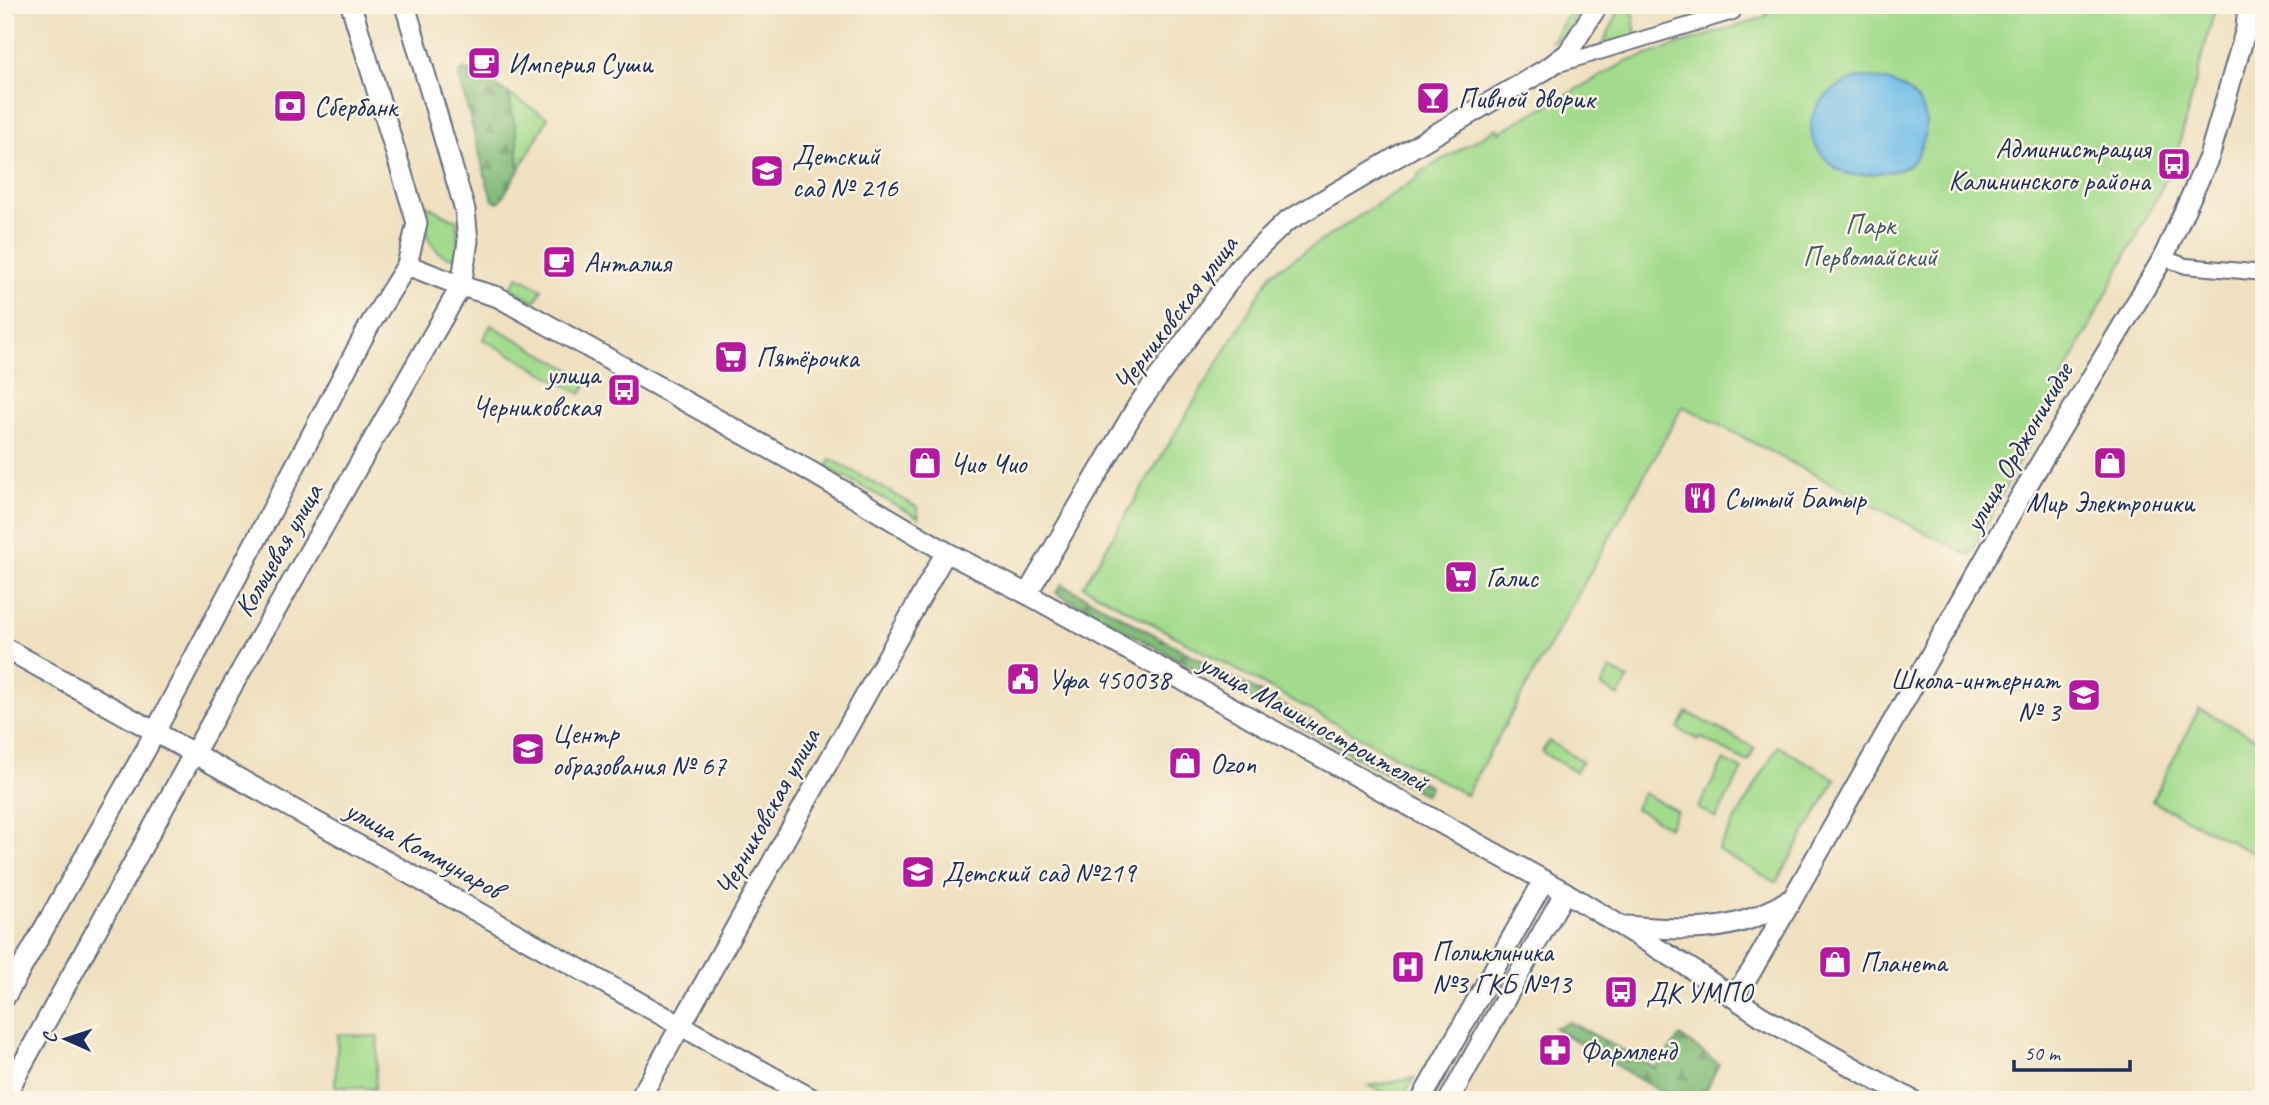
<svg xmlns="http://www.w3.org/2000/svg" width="2269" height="1105" font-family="Caveat,sans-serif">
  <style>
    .green { fill: #a3db8c; stroke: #5f8575; stroke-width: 2 }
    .forest { fill: url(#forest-firs); stroke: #4e756b; stroke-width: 2 }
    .water { fill: #6fbde9; stroke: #4576a4; stroke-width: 2 }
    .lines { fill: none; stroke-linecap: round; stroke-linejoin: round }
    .street-casing { stroke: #656d80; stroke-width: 18 }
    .secondary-casing { stroke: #656d80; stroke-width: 23 }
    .street { stroke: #fff; stroke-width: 14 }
    .secondary { stroke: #fff; stroke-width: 19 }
    .labels { text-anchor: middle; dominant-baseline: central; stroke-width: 5; stroke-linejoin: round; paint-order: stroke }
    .poi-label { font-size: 28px; fill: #1b2f5e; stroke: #fcf5e5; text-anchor: start }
    .park-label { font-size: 28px; fill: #3d5a6a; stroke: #fcf5e5 }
    .street-label { font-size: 28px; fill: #1b2f5e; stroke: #fcf5e5 }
  </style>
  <defs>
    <pattern id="forest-firs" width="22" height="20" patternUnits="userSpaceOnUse" patternTransform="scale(1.75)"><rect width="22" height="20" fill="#82bb78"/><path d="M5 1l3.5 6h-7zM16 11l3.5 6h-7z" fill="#6a9866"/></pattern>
  </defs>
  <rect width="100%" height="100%" fill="#fcf5e5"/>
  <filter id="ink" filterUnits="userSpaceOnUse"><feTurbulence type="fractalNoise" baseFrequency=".0143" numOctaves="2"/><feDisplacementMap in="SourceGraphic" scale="14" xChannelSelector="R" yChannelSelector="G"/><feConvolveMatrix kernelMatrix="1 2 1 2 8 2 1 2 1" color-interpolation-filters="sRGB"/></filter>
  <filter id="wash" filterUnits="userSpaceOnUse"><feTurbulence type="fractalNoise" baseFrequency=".00686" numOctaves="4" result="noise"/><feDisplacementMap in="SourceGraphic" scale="28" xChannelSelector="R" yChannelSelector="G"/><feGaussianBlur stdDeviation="1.57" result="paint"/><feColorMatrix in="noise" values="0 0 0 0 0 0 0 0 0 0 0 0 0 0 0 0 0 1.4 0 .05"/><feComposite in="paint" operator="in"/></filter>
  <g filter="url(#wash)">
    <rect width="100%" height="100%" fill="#efe0bf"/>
    <g class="green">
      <path d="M1574,5H1583L1563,38L1552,41Z"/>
      <path d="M1622,5H1632L1636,36L1601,47Z"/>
      <path d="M1772,5H2216L2174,164L1970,556L1683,406L1466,795L1083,586L1272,273L1419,177L1418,174L1497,128L1499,132L1626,62L1765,17Z"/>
      <path d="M509,94L548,118L519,170L517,137Z"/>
      <path d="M420,202L457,221L458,250L454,258C427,256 423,223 420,202Z"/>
      <path d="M518,276L542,289L535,302L511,288Z"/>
      <path d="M491,325L589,380L581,394L483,339Z"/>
      <path d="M831,459L917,507L919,518L827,467Z"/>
      <path d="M1610,669L1628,679L1619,696L1601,686Z"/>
      <path d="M2199,709L2264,742V859L2152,801Z"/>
      <path d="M1687,712L1755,748L1748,762L1700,737L1698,740L1678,729Z"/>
      <path d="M1549,741L1582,761L1576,772L1542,752Z"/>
      <path d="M1778,746L1836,779L1776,883L1718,850Z"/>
      <path d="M1724,760L1742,770L1716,818L1698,808Z"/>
      <path d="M1643,793L1677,811L1669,827L1635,808Z"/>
      <path d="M338,1034L378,1037L375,1089L335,1086Z"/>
      <path d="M1415,1078L1404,1095L1395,1099L1369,1086Z"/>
    </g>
    <g class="forest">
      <path d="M462,70L470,71L509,94L517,137L519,170L500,201L497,202L493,200L489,190L459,76Z"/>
      <path d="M1062,584L1430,786L1425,795L1056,593Z"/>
      <path d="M1570,1022L1655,1068L1680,1036L1719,1064L1701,1100H1674L1554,1028Z"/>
    </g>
    <path class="water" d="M1862,77C1906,80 1941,104 1919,152C1912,167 1901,171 1885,172C1874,173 1863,176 1853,175C1842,174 1833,167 1826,159C1791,125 1823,86 1862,77Z"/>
  </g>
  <g filter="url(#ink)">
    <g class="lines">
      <defs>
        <g id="street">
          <path d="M1559,64L1733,12L1732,5"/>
          <path d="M2163,258L2186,266L2264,273"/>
        </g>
        <g id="secondary">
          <path d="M407,265L461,286L498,297L808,470L946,552L1027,594L1565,892L1690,968L1761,1016L1912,1100"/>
          <path d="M1027,594L1138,405L1241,265L1286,222L1548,68L1568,53L1598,5"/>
          <path d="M5,648L814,1100"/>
          <path d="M1627,926C1685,931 1736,934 1787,901"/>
          <path d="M1734,996L1752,970L2019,499L2163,258L2209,157L2246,29L2248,5"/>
          <path d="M5,997L145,751L369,326L407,265L417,223L351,5"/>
          <path d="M5,1096L194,753L461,286L468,241L465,210L405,5"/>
          <path d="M639,1100L946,552"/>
          <path d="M1421,1100L1544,880"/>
          <path d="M1449,1100L1565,892"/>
        </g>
      </defs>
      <use href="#street" class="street-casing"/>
      <use href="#secondary" class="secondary-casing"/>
      <use href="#street" class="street"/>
      <use href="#secondary" class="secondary"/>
    </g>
  </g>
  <defs>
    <symbol id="cafe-square" viewBox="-11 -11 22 22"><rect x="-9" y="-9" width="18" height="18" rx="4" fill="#b5179e" stroke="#fcf5e5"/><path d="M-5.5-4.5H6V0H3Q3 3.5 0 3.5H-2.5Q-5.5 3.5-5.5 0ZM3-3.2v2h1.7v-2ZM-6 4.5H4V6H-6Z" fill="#fff"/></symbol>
    <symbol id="bar-square" viewBox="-11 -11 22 22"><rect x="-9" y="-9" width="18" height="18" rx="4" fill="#b5179e" stroke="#fcf5e5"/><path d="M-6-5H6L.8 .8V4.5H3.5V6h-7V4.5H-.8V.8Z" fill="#fff"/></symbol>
    <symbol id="bank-square" viewBox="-11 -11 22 22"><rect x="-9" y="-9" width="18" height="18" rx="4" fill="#b5179e" stroke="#fcf5e5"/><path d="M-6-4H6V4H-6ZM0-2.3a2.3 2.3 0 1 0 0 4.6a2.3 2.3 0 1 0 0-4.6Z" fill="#fff"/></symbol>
    <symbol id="bus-square" viewBox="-11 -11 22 22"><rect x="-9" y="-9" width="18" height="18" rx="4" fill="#b5179e" stroke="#fcf5e5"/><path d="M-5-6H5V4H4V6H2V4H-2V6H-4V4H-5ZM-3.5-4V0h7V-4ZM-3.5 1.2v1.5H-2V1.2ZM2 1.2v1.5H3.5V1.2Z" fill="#fff"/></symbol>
    <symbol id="school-square" viewBox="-11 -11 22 22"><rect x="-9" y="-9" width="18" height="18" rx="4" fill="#b5179e" stroke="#fcf5e5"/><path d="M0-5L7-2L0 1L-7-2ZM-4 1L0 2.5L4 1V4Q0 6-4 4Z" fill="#fff"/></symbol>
    <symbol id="supermarket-square" viewBox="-11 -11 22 22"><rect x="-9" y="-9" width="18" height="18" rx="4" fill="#b5179e" stroke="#fcf5e5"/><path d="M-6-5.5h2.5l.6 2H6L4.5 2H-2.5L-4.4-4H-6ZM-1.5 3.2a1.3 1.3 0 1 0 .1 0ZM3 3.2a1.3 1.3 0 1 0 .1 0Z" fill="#fff"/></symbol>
    <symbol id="shop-square" viewBox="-11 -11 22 22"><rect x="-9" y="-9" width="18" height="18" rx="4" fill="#b5179e" stroke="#fcf5e5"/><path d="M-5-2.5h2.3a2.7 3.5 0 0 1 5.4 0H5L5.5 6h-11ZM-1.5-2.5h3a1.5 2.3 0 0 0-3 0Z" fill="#fff"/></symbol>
    <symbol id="restaurant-square" viewBox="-11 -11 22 22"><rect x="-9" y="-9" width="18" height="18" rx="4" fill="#b5179e" stroke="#fcf5e5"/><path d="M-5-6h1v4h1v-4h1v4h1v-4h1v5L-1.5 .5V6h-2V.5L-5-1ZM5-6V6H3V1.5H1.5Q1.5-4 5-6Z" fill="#fff"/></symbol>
    <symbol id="civic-square" viewBox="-11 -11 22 22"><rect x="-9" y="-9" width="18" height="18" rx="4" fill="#b5179e" stroke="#fcf5e5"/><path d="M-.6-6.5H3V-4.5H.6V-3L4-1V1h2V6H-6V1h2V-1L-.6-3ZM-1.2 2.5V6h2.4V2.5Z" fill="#fff"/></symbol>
    <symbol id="hospital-square" viewBox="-11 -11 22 22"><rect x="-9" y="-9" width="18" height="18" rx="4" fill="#b5179e" stroke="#fcf5e5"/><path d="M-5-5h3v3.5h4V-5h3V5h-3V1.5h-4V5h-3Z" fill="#fff"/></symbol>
    <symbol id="pharmacy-square" viewBox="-11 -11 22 22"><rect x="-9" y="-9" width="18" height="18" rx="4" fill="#b5179e" stroke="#fcf5e5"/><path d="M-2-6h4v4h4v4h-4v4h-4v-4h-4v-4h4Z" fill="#fff"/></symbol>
  </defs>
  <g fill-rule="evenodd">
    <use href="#cafe-square" x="465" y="44" width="38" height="38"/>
    <use href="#bar-square" x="1414" y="79" width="38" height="38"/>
    <use href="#bank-square" x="271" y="87" width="38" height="38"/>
    <use href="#bus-square" x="2155" y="145" width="38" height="38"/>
    <use href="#school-square" x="748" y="152" width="38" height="38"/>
    <use href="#cafe-square" x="540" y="243" width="38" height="38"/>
    <use href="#supermarket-square" x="712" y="338" width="38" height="38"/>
    <use href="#bus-square" x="605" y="371" width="38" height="38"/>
    <use href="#shop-square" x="906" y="444" width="38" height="38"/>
    <use href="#shop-square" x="2091" y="444" width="38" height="38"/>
    <use href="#restaurant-square" x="1681" y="479" width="38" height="38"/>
    <use href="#supermarket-square" x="1442" y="558" width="38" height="38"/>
    <use href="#civic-square" x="1004" y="660" width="38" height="38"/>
    <use href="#school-square" x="2065" y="676" width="38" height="38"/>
    <use href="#school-square" x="509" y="730" width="38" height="38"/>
    <use href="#shop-square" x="1166" y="744" width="38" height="38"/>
    <use href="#school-square" x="899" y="853" width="38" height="38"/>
    <use href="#shop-square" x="1816" y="943" width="38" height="38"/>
    <use href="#hospital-square" x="1389" y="948" width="38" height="38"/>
    <use href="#bus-square" x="1602" y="973" width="38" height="38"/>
    <use href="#pharmacy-square" x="1536" y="1031" width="38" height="38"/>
  </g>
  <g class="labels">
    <g class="poi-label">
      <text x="508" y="63">Империя Суши</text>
      <text x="1458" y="98">Пивной дворик</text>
      <text x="314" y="106">Сбербанк</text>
      <text x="2150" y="148" text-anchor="end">Администрация<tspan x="2150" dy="32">Калининского района</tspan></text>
      <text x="792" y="155">Детский<tspan x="792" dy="32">сад № 216</tspan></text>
      <text x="584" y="262">Анталия</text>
      <text x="756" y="357">Пятёрочка</text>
      <text x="600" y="374" text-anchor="end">улица<tspan x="600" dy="32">Черниковская</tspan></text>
      <text x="950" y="463">Чио Чио</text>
      <text x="1724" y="498">Сытый Батыр</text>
      <text x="2110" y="502" text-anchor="middle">Мир Электроники</text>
      <text x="1486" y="577">Галис</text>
      <text x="1048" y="679">Уфа 450038</text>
      <text x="2060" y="679" text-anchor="end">Школа-интернат<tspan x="2060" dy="32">№ 3</tspan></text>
      <text x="552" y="733">Центр<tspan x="552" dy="32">образования № 67</tspan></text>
      <text x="1210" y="763">Ozon</text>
      <text x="942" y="872">Детский сад №219</text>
      <text x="1432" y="951">Поликлиника<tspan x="1432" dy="32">№3 ГКБ №13</tspan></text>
      <text x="1860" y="962">Планета</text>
      <text x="1646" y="992">ДК УМПО</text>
      <text x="1580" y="1050">Фармленд</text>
    </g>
    <g class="park-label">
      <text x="1870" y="224">Парк<tspan x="1870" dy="32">Первомайский</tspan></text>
    </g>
    <g class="street-label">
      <text transform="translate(1175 313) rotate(-53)">Черниковская улица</text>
      <text transform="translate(2018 447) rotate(-60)">улица Орджоникидзе</text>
      <text transform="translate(278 550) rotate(-60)">Кольцевая улица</text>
      <text transform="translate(1314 722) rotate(29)">улица Машиностроителей</text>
      <text transform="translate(767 812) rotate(-61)">Черниковская улица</text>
      <text transform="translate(424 849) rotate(29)">улица Коммунаров</text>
    </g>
  </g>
  <rect width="2269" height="1105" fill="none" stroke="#fcf5e5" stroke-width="28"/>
  <g transform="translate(66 1039) rotate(273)" stroke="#fcf5e5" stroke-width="5" paint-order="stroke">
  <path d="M0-5L12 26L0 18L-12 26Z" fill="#1b2f5e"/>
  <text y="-10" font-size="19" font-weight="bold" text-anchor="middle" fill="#1b2f5e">С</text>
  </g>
  <path d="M2014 1060v10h116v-10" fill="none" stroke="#1b2f5e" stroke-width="3.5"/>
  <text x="2024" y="1060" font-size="21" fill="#1b2f5e" stroke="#fcf5e5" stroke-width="5" paint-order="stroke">50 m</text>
</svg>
